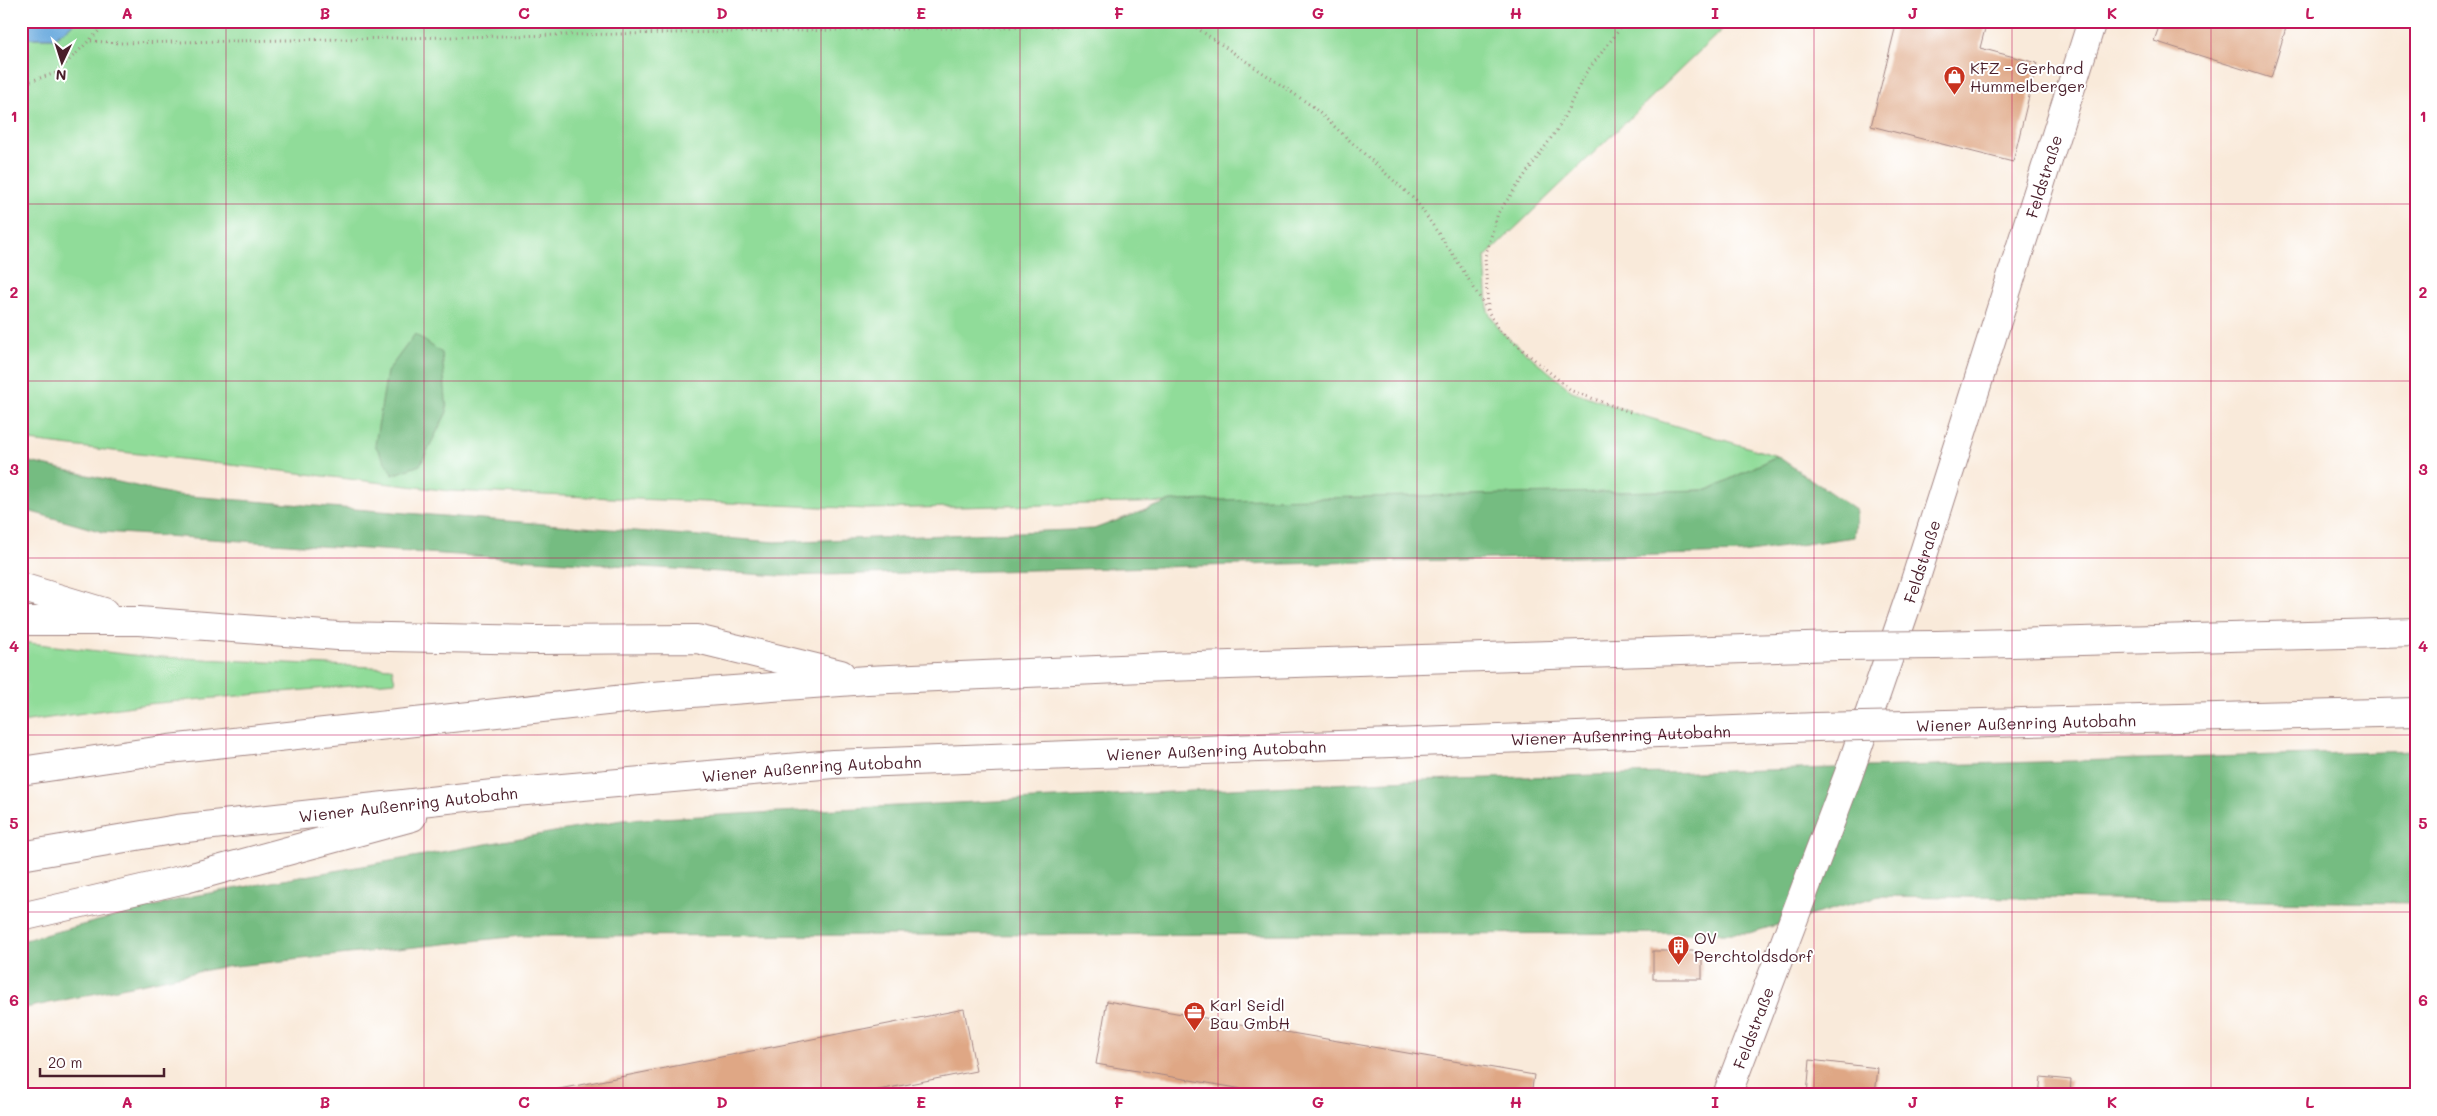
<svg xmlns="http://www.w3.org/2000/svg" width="2437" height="1116" font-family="Mali,sans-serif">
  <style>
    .green { fill: #90dc99; stroke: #6d7e62 }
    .forest { fill: #74bc81; stroke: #5f6e56 }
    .water { fill: #6baade; stroke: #5a6484 }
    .building { fill: #dfa785 }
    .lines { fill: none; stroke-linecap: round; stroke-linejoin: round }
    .major-casing { stroke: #a28482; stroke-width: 30 }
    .highway-casing { stroke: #a28482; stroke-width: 30 }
    .path { stroke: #a28482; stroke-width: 3; stroke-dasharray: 1 4; stroke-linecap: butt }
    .major { stroke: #fff; stroke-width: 28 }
    .highway { stroke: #fff; stroke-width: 28 }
    .highway-bridge-casing { stroke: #a28482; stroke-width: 30; stroke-linecap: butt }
    .highway-bridge { stroke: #fff; stroke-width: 28 }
    .grid { fill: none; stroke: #c2185b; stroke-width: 1; stroke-opacity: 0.55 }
    .labels { text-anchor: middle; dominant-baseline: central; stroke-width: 4; stroke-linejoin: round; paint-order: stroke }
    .poi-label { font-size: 16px; fill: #4a1f2b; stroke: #fff; text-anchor: start }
    .street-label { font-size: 16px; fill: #4a1f2b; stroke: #fff }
    .neatline { fill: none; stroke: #c2185b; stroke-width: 2 }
    .grid-label { font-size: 16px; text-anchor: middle; font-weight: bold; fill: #c2185b }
  </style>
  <rect width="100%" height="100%" fill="#fff"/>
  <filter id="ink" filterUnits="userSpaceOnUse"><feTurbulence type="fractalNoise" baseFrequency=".02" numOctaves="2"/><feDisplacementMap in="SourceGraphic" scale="10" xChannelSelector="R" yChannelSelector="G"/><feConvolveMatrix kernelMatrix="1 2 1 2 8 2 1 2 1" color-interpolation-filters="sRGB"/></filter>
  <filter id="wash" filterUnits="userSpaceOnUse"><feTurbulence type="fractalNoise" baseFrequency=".0096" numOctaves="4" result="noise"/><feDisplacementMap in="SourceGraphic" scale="20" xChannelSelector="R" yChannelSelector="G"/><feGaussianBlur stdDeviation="1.12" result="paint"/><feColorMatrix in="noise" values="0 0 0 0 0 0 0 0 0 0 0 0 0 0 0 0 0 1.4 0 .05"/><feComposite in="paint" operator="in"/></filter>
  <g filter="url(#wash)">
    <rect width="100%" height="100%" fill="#f9eada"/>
    <g class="green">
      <path d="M78,21H1731L1485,257L1488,311L1500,331L1572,391L1633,413L1777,456L1708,490L868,509L450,491L21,440V38H54Z"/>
      <path d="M21,642L141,656L392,668L395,682L147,704L21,722Z"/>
    </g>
    <g class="forest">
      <path d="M415,334L442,353L447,412L420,465L393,475L375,445L387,372Z"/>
      <path d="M1777,456L1857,511L1854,537L1742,553L782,576L103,532L21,509V460L176,495L775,542L1094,529L1170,501L1708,490Z"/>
      <path d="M2416,751V903L1879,896L1749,933L520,936L216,968L21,1009V941L193,896L622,820L1389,781Z"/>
    </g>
    <path class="water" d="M21,21H78L54,38H21Z"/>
    <g id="blocks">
      <g class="building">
        <path d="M1897,21H1987L1980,48L2037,63L2013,162L1871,126Z"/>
        <path d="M2161,21H2288L2271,78L2154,41Z"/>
        <rect x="1653" y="951" width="49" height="28"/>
        <path d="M1107,1001L1534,1075L1531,1095H1278L1096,1064Z"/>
        <path d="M964,1009L976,1071L853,1095H529Z"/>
        <path d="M1810,1060L1878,1068L1875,1095H1807Z"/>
        <path d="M2041,1077L2071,1080L2070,1095H2039Z"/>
        <path d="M1907,1091L1930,1093V1095H1906Z"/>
      </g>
    </g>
  </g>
  <g filter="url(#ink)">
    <use href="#blocks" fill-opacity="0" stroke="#a28482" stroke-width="1"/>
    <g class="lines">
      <defs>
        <g id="major">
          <path id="s1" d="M1727,1095L1849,773L1913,587L2092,21"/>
        </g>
        <g id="highway">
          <path d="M21,587L104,612"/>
          <path d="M21,621H139L338,636L535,640L697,639L841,674"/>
          <path d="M1936,645L2416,632"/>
          <path id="s2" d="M1908,725L2416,712"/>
          <path d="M21,771L169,749L652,696L867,680L1166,667L1839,646"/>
          <path id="s3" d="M21,856L177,829L493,794L833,764L1816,727"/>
          <path d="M21,917L185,879L412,817"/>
        </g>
      </defs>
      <use href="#major" class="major-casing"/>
      <use href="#highway" class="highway-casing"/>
      <g class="path">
        <path d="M1188,22L1312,106L1416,201L1458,262L1500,331L1572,391L1633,413"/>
        <path d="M91,41L120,43L1116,25"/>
        <path d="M21,84L56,73L109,21"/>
        <path d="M1488,310L1485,257L1498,213L1559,127L1585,74L1626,21"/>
      </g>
      <use href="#major" class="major"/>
      <use href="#highway" class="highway"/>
      <defs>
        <g id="highway-bridge">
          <path d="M1839,646L1936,645"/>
          <path d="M1816,727L1908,725"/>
        </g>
      </defs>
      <use href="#highway-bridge" class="highway-bridge-casing"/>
      <use href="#highway-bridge" class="highway-bridge"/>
    </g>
  </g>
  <path class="grid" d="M226,21V1095M424,21V1095M623,21V1095M821,21V1095M1020,21V1095M1218,21V1095M1417,21V1095M1615,21V1095M1814,21V1095M2012,21V1095M2211,21V1095M21,204H2416M21,381H2416M21,558H2416M21,735H2416M21,912H2416"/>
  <defs>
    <symbol id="shop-pin" viewBox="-11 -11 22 30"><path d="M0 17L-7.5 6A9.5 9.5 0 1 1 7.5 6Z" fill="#c8321e" stroke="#fff"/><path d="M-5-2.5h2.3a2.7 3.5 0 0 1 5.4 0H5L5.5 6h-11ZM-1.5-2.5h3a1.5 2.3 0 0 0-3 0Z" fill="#fff"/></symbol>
    <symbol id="building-pin" viewBox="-11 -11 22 30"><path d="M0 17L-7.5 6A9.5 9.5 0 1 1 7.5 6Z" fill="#c8321e" stroke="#fff"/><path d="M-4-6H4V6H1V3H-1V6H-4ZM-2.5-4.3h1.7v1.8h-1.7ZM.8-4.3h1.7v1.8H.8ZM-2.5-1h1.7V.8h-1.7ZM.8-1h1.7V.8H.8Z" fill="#fff"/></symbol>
    <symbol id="office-pin" viewBox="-11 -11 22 30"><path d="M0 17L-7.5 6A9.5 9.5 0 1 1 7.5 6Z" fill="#c8321e" stroke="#fff"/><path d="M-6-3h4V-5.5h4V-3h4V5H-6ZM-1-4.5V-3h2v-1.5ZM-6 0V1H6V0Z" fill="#fff"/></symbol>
  </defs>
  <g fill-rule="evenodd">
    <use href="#shop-pin" x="1942" y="64" width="25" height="34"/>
    <use href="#building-pin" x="1666" y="934" width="25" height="34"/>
    <use href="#office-pin" x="1182" y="1000" width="25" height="34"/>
  </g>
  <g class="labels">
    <g class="poi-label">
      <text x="1970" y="67">KFZ - Gerhard<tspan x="1970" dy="18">Hummelberger</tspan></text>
      <text x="1694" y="937">OV<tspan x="1694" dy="18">Perchtoldsdorf</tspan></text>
      <text x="1210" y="1004">Karl Seidl<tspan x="1210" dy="18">Bau GmbH</tspan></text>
    </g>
    <g class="street-label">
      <text stroke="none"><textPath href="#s1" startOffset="972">Feldstraße</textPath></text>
      <text stroke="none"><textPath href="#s1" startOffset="568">Feldstraße</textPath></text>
      <text stroke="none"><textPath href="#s2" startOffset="118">Wiener Außenring Autobahn</textPath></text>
      <text stroke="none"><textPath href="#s3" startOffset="1606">Wiener Außenring Autobahn</textPath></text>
      <text stroke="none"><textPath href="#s3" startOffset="1201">Wiener Außenring Autobahn</textPath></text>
      <text stroke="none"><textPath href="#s3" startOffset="796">Wiener Außenring Autobahn</textPath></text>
      <text stroke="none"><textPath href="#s3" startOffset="391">Wiener Außenring Autobahn</textPath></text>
      <text stroke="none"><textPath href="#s1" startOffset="72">Feldstraße</textPath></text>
    </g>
  </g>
  <rect width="2437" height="1116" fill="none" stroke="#fff" stroke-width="55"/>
  <g transform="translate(62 62) rotate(184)" stroke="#ffffff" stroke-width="4" paint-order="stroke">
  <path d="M0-4L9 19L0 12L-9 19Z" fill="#4a1f2b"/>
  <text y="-8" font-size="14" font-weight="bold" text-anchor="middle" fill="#4a1f2b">N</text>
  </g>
  <path d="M40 1068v8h124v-8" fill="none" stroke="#4a1f2b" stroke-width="2.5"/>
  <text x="48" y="1068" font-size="15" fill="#4a1f2b" stroke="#ffffff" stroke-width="4" paint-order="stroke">20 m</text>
  <rect x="28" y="28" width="2382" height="1060" class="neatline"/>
  <g class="grid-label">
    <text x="127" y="19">A</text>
    <text x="325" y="19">B</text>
    <text x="524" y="19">C</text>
    <text x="722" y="19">D</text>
    <text x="921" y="19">E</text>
    <text x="1119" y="19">F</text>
    <text x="1318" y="19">G</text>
    <text x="1516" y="19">H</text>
    <text x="1715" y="19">I</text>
    <text x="1913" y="19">J</text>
    <text x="2112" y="19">K</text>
    <text x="2310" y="19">L</text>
    <text x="14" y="122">1</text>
    <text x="2423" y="122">1</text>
    <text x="14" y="298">2</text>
    <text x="2423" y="298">2</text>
    <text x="14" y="475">3</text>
    <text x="2423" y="475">3</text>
    <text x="14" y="652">4</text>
    <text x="2423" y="652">4</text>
    <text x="14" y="829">5</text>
    <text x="2423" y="829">5</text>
    <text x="14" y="1006">6</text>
    <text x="2423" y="1006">6</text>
    <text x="127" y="1108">A</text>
    <text x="325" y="1108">B</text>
    <text x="524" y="1108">C</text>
    <text x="722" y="1108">D</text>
    <text x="921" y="1108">E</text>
    <text x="1119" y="1108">F</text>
    <text x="1318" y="1108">G</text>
    <text x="1516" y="1108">H</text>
    <text x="1715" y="1108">I</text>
    <text x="1913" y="1108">J</text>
    <text x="2112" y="1108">K</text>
    <text x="2310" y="1108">L</text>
  </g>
</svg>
